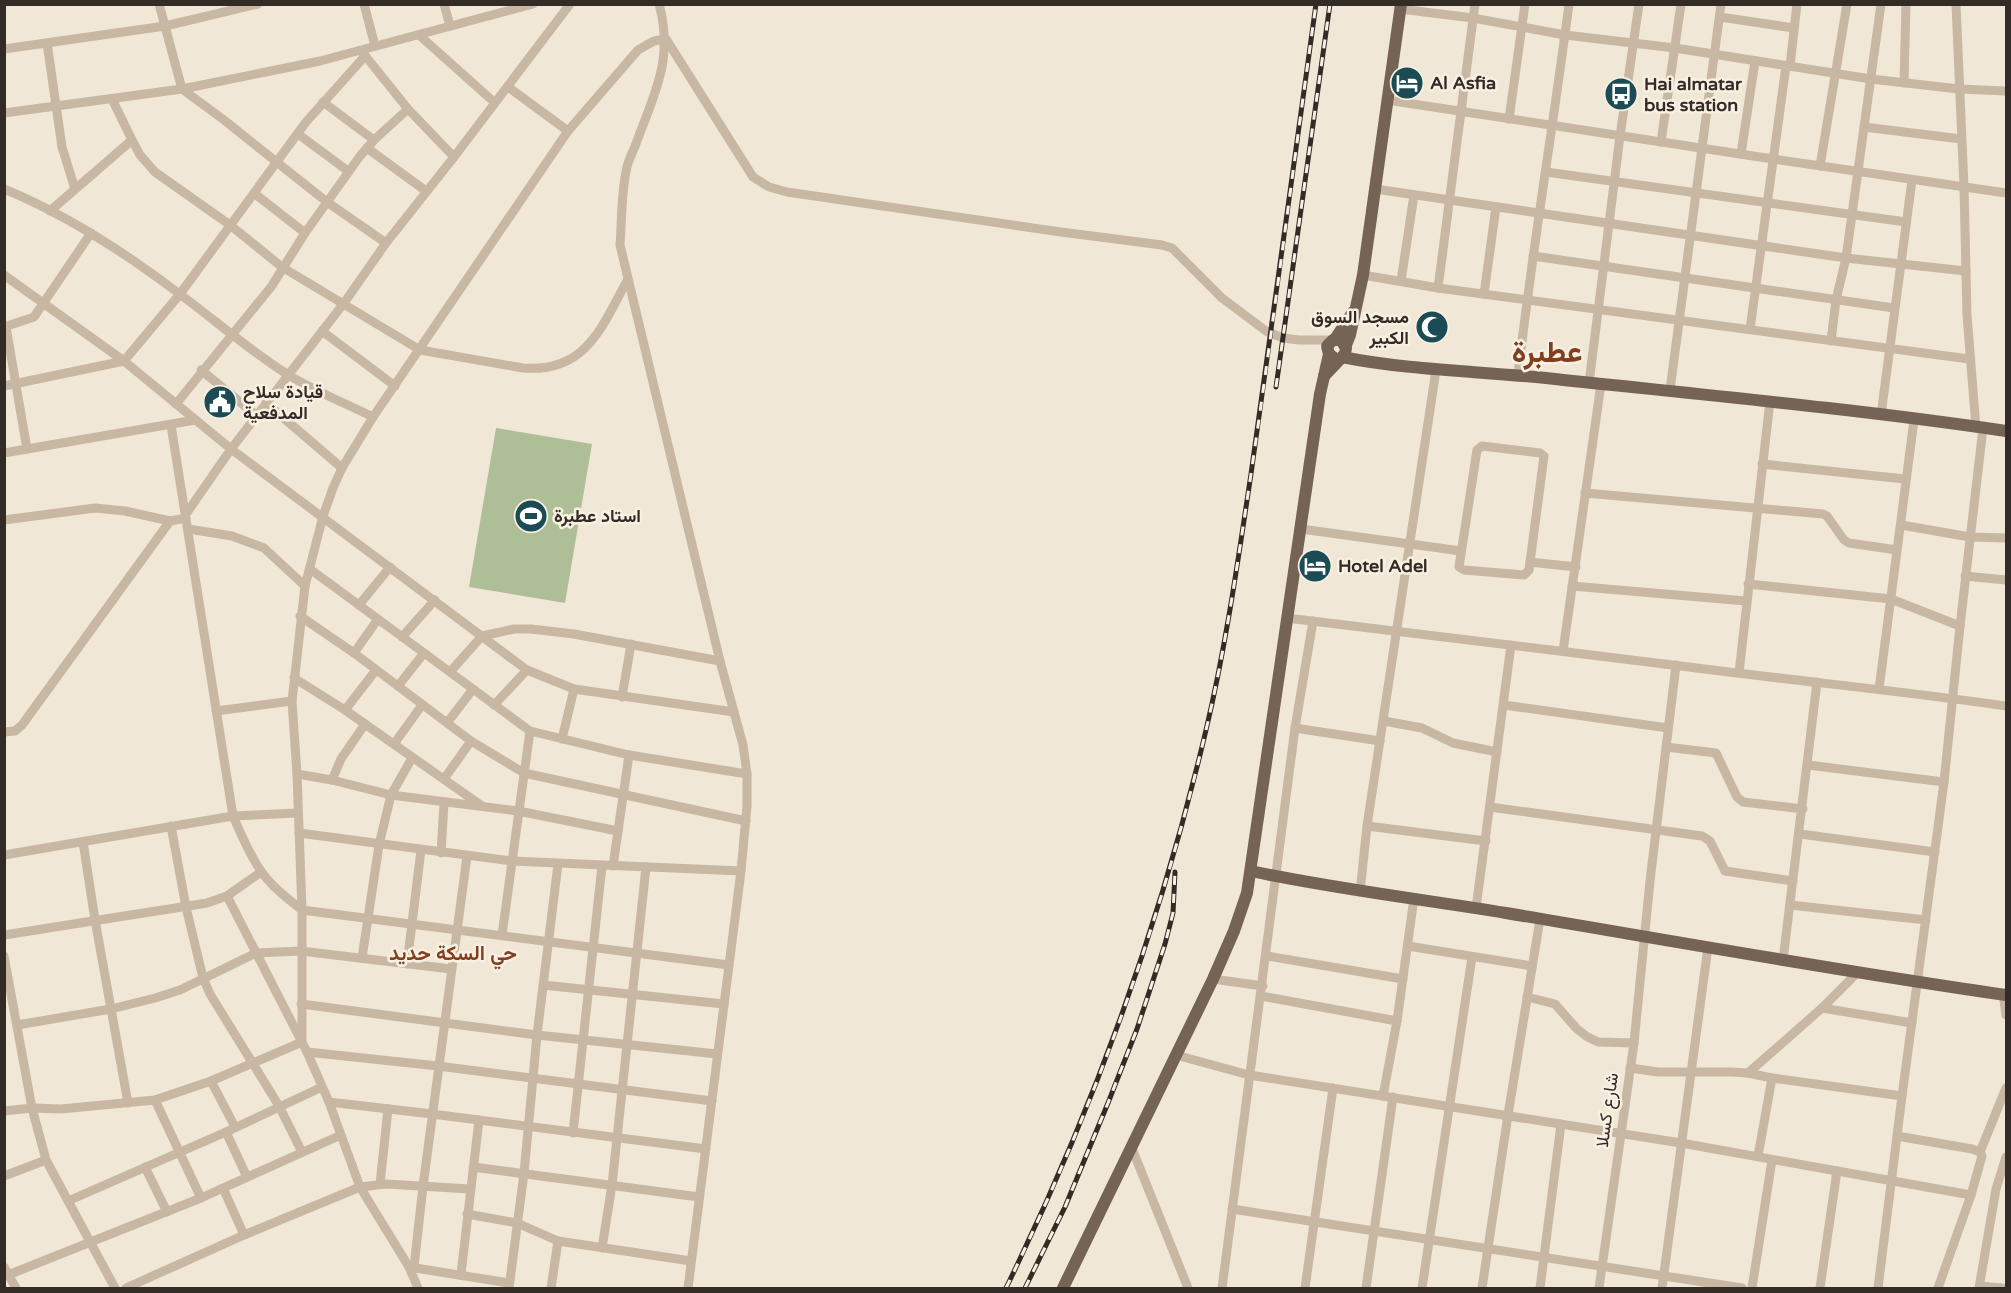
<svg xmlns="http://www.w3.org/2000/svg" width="2011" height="1293" font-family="'Varela Round',Vazirmatn,sans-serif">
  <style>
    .green { fill: #aebf97 }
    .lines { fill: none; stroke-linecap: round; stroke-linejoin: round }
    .minor { stroke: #c8b7a3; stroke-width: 9 }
    .major { stroke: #756356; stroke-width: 12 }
    .rail-casing { stroke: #332b25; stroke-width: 5 }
    .rail { stroke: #f8f0e2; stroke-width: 3; stroke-dasharray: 9; stroke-linecap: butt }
    .labels { text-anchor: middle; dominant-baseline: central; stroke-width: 5; stroke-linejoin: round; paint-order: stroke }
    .poi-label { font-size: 18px; font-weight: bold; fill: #332b25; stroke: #f8f0e2; text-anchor: start }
    .street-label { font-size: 18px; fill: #332b25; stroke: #f8f0e2 }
    .neighbourhood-label { font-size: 20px; font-weight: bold; fill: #813f1f; stroke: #f8f0e2 }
    .town-label { font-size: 30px; font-weight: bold; fill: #813f1f; stroke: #f8f0e2 }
  </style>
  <rect width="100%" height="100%" fill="#f0e7d6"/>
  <path class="green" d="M496,428L592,444L565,603L469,587Z"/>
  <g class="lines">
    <g class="minor">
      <path d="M159,4L182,89L224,120L327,202L386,243"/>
      <path d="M364,4L375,46"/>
      <path d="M444,4L450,26"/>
      <path d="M659,4C674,58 655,92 637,141C634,150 629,158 627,167C621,192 622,219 620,245L720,661L743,745L747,774V806L741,871L688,1288"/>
      <path d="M1956,4L1964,187L1967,315L1976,428"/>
      <path d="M1400,9L1473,18L1565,35L1675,48L1871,79L1959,89L2006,91"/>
      <path d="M1720,17L1794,28"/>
      <path d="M419,35L494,102"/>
      <path d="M47,43L62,147L75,189"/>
      <path d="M4,49L165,26L258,4"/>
      <path d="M363,53L408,109L454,157"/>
      <path d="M1790,66L1797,4"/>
      <path d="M1904,83L1906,4"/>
      <path d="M508,87L568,131"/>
      <path d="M112,99L132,140L140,155L155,172L230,225L282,267L420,350L523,368C587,373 602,326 628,279"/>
      <path d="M1387,100L1773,159L2006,193"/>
      <path d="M323,102L374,140"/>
      <path d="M4,113L182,89L320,61L533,4"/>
      <path d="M1509,119L1525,4"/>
      <path d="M1864,127L1961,139"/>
      <path d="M298,134L348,171"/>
      <path d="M1661,142L1681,4"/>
      <path d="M367,148L426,191"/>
      <path d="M1741,154L1755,61"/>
      <path d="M1820,166L1847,4"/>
      <path d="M1546,172L1906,222"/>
      <path d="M4,189C68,215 127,254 181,295C216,321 249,350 287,374C314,391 345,403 373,417"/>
      <path d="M1375,189L1846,258L1966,271"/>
      <path d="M254,193L305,233"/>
      <path d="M50,211L132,140"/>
      <path d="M1533,256L1894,308"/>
      <path d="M4,275L124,361L231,449L527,670L574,689L734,712"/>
      <path d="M1363,275L1438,288L1969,359"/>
      <path d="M1401,281L1414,195"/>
      <path d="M1438,288L1475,4"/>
      <path d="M1484,294L1496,207"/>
      <path d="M4,327L34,317L91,233"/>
      <path d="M6,327L27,449"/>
      <path d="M1750,329L1786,66"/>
      <path d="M322,331L395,386"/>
      <path d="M1831,341L1836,300L1846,258L1881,4"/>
      <path d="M201,370L257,416"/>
      <path d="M1518,375C1532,251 1553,128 1569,4"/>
      <path d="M1589,383L1620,136L1639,4"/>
      <path d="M4,386L124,361L180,294L306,122L365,56"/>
      <path d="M1670,390L1721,4"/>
      <path d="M266,403L342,468"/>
      <path d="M176,404L271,287L305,233L360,156L374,140L408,109"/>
      <path d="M1881,415L1912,180"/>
      <path d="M171,425L233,816C241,834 249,854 261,871C271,886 287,898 302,910L729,965"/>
      <path d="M1482,446L1540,453L1544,456L1529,570L1524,575L1464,570L1459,567L1477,450Z"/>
      <path d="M4,453L195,420"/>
      <path d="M1762,464L1905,479"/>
      <path d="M1585,493L1823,514L1827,516L1844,540L1849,543L1897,550"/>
      <path d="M186,514L231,449L344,303L386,243L454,157L570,4"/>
      <path d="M4,520L95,508L125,511L170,521L186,518"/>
      <path d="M1901,525L1970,537L2006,538"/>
      <path d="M188,529L232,536L264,548L305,586"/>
      <path d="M1301,529L1461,551"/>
      <path d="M1530,562L1576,567"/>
      <path d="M310,569L530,731L629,755L747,774"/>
      <path d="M1965,576L2006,580"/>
      <path d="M1748,584L1891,599L1960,626"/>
      <path d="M1572,586L1746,601"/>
      <path d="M359,605L390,567"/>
      <path d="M300,616L354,653L471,741L524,773L746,821"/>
      <path d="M1287,618C1437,635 1587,655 1737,673C1827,684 1917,693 2006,706"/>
      <path d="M402,637L435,600"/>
      <path d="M1563,651L1601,384"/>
      <path d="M354,653L378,619"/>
      <path d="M450,672L482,636L514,629H531L574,634L720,661"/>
      <path d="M1739,673L1770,401"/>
      <path d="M294,678L345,710L482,806"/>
      <path d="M398,686L424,653"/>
      <path d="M1879,689L1914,420"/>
      <path d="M622,697L631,644"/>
      <path d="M494,705L527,670"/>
      <path d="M1504,705L1668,728"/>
      <path d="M345,710L376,670"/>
      <path d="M216,711L292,701"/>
      <path d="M1384,721L1422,728L1453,743L1497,752"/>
      <path d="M447,723L473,689"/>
      <path d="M1295,728L1380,741"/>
      <path d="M4,732L15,731L22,725L170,521"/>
      <path d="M562,739L574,689"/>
      <path d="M394,744L422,705"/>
      <path d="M1666,747L1716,753L1737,797L1743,802L1803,809"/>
      <path d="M1808,765L1944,782"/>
      <path d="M297,774L332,780L391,795L518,811L618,831"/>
      <path d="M444,779L471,741"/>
      <path d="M332,780L341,759L365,724"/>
      <path d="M1490,807L1702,836L1710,841L1725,871L1793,881"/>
      <path d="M171,826L186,907L203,978L210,994L279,1106L302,1152"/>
      <path d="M1367,826L1486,841"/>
      <path d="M299,833L512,861L741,871"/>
      <path d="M1800,834L1935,852"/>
      <path d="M83,842L95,920L128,1103"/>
      <path d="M441,853L444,803"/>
      <path d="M4,855L233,816L298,813"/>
      <path d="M613,866L629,755"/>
      <path d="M1360,892L1367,826L1436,370"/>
      <path d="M227,896L307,1052L329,1102L360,1187L409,1267L418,1288"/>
      <path d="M1790,905L1926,920"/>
      <path d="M1476,908L1511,645"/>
      <path d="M4,935L207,903L227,896L261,872"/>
      <path d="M502,935L530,731"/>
      <path d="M1408,946L1532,966"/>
      <path d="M4,956L32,1108L4,1111"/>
      <path d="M1267,956L1403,979"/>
      <path d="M362,958L379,845L391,795L412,758"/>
      <path d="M1783,960L1817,682"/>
      <path d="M407,964L421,850"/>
      <path d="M1213,979L1263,986"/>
      <path d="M543,985L724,1004"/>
      <path d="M2003,994L2006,1015"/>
      <path d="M1261,996L1397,1021"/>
      <path d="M1527,997L1555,1004L1577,1029L1586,1036L1598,1042L1634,1043"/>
      <path d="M301,1004L537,1035L717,1054"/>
      <path d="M1822,1008L1912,1023"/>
      <path d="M17,1025L111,1009L155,998L180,990L256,953L301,951L451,969"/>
      <path d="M307,1052L438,1066L712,1101"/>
      <path d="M1176,1055L1249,1075L1681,1143L1971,1195"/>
      <path d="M1630,1068L1658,1072H1732L1748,1073L1822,1008L1858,972"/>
      <path d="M1748,1073L1772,1078L1758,1156"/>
      <path d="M1772,1078L1902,1096"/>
      <path d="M211,1081L235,1127"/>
      <path d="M1383,1096L1397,1021L1414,898"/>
      <path d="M155,1100L201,1198"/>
      <path d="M329,1102L432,1114L706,1149"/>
      <path d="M573,1133L602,866"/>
      <path d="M1897,1136L1972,1149L1980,1152"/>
      <path d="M1131,1146L1188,1288"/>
      <path d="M145,1167L167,1212"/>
      <path d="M473,1167L699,1197"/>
      <path d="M4,1176L46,1160"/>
      <path d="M247,1177L226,1132L322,1087"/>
      <path d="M380,1184L388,1109"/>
      <path d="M223,1188L244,1235"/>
      <path d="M68,1201L226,1132"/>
      <path d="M1232,1209L1742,1288"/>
      <path d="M467,1214L517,1223L558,1241L691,1261"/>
      <path d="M602,1248L612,1185L646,867"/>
      <path d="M4,1267L16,1288"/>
      <path d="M409,1267L509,1283"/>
      <path d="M414,1267L423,1186L467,856"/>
      <path d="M461,1274L479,1120"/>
      <path d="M8,1275L201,1198L341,1135"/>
      <path d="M1980,1286L2002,1288"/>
      <path d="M115,1288L46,1160L32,1108L61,1109L155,1100L211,1081L302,1042V910L297,774L292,701L305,586L323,516L333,488L342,468L373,417L568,131L638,50L654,41L666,39L753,177L769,187L787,192L1061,232L1162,245L1172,248L1222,298L1266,331L1283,338L1299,340H1333"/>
      <path d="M126,1288L244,1235L360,1187L386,1184L470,1189"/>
      <path d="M509,1288L524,1173L537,1035L558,864"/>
      <path d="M551,1288L558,1241"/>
      <path d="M1222,1288L1295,728L1313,621"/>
      <path d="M1305,1288L1333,1088"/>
      <path d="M1366,1288L1393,1097"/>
      <path d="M1422,1288L1472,957"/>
      <path d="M1482,1288L1508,1115L1540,919"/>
      <path d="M1540,1288L1561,1124"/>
      <path d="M1599,1288L1634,1043L1650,881L1676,665"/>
      <path d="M1662,1288L1708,947"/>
      <path d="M1752,1288L1772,1160"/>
      <path d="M1820,1288L1837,1171"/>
      <path d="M1878,1288L1902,1096L1944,782L1960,626L1983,428"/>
      <path d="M1938,1288L1971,1195L1982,1156L1980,1152L2006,1088"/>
      <path d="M1979,1288L1996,1189L2006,1157"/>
    </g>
    <g class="major">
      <path d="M1335,339L1353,312"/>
      <path d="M1346,345L1350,335L1363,275L1401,4"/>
      <path d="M1342,357C1412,371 1484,371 1555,379C1705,395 1857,409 2006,431"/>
      <path d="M1324,376L1345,354L1346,348L1341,340H1333L1327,346L1329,354L1334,358"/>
      <path d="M1251,871C1335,889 1421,899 1506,913C1673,941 1839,971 2006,995"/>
      <path d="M1063,1288L1213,979L1234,931L1247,893L1320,394L1329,354"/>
    </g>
    <defs>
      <g id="rail">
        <path d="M1276,387L1330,4"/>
        <path d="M1006,1288C1094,1108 1160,926 1206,730C1226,646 1238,560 1251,474C1274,318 1294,161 1316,4"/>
        <path d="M1025,1288L1065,1207L1108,1103L1137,1029L1165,944L1173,913L1175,872"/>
      </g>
    </defs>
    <use href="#rail" class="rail-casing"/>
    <use href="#rail" class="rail"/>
  </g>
  <defs>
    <symbol id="hotel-disc" viewBox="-11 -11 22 22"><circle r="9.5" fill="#1b4b54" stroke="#f8f0e2"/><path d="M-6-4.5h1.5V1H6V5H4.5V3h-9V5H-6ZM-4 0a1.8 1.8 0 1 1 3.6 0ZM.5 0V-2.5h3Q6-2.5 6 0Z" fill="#fff"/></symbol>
    <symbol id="bus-disc" viewBox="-11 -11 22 22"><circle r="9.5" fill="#1b4b54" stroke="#f8f0e2"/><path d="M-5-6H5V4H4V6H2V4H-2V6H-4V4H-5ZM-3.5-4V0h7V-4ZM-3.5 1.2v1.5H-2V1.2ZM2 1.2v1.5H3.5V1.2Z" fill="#fff"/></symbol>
    <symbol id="mosque-disc" viewBox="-11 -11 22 22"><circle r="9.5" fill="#1b4b54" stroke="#f8f0e2"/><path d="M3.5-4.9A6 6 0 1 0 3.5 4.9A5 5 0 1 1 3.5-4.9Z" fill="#fff"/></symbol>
    <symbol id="civic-disc" viewBox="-11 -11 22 22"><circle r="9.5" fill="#1b4b54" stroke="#f8f0e2"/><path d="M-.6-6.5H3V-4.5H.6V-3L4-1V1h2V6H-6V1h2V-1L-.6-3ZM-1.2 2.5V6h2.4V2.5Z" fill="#fff"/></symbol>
    <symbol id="stadium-disc" viewBox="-11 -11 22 22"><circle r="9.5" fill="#1b4b54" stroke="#f8f0e2"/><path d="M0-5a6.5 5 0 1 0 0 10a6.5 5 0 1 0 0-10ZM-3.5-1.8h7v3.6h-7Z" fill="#fff"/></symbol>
  </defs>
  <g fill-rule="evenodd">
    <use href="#hotel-disc" x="1388" y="64" width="38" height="38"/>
    <use href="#bus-disc" x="1602" y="75" width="38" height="38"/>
    <use href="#mosque-disc" x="1413" y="308" width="38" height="38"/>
    <use href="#civic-disc" x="201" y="383" width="38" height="38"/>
    <use href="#stadium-disc" x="512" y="497" width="38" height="38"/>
    <use href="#hotel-disc" x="1296" y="547" width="38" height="38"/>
  </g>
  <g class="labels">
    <g class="poi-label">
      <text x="1430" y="83">Al Asfia</text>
      <text x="1644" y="84">Hai almatar<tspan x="1644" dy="21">bus station</tspan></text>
      <text x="1409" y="317" text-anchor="end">مسجد السوق<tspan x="1409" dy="21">الكبير</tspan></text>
      <text x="243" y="392">قيادة سلاح<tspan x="243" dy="21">المدفعية</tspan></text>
      <text x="554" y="516">استاد عطبرة</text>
      <text x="1338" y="566">Hotel Adel</text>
    </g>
    <g class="street-label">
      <text transform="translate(1607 1110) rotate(-82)">شارع كسلا</text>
    </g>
    <g class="neighbourhood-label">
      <text x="453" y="954">حي السكة حديد</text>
    </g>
    <g class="town-label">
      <text x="1547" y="352">عطبرة</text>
    </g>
  </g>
  <rect width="2011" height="1293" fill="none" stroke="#332b25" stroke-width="12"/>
</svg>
